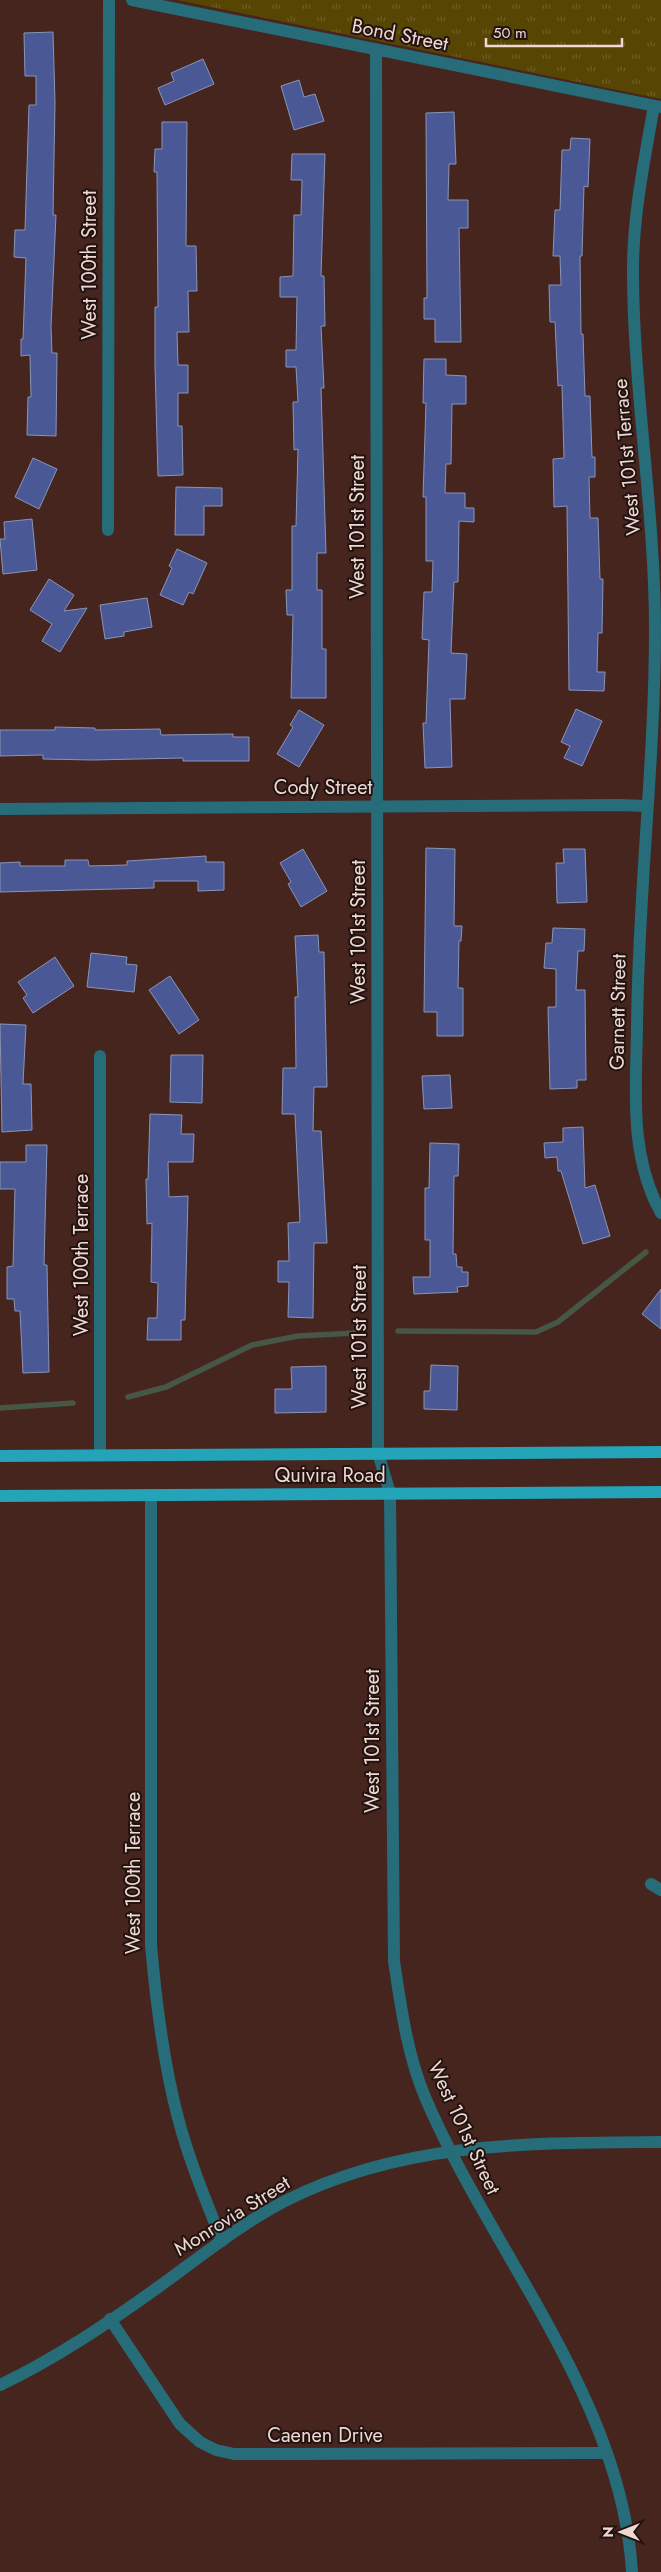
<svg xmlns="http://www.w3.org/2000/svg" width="661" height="2572" font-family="Jost,sans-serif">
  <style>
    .park { fill: url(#park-tufts) }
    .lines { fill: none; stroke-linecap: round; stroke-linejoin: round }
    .stream { stroke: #475746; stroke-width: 5.5 }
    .building { fill: #4a5995; stroke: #8a95b7 }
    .minor { stroke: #266c79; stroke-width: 12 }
    .primary { stroke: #23a4b8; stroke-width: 12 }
    .labels { text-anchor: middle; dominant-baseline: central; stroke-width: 4; stroke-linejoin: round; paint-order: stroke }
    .street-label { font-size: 20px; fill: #eed8d3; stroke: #221310 }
  </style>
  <defs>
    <pattern id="park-tufts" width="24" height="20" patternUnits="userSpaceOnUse" patternTransform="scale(1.25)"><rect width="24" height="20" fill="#564503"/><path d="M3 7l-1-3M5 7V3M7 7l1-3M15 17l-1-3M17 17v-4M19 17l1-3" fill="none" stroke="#6f5f27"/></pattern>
  </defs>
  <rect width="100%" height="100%" fill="#46251f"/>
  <path class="park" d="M177,0H661V99Z"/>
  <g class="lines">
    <g class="stream">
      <path d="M398,1331L536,1332L558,1322L646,1252"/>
      <path d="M128,1397L166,1387L252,1345L298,1336L355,1333"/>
      <path d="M0,1408L73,1403"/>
    </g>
  </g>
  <g class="building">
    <path d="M53,32L55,102L53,215H56L51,327L52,353H57L56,436L27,435L28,397H31L30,355L21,356V339H23L26,258L14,257L15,230H25L29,105H36V76H25L24,33Z"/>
    <path d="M203,59L214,84L165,105L158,88L174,81L171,73Z"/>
    <path d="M299,80L304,97L315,94L324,121L294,130L281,86Z"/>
    <path d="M454,112L456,164H449L448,200H468V228H459L461,342H435V319H424V298H427L426,113Z"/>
    <path d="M162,122H187L186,246H196L197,291H188L189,332H177L178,365H188V393H178V426H182L183,475L158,476L155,366V307H158L157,172H154L155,149H162Z"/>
    <path d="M571,138L590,139L588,187L584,186L582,256H580L581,334H583L585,396H590L592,457H595V477H589L590,518H598L600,579H603L602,633H598L597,672H605L604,691L569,690L567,506L554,507L553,459L564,458L562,385L558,386L555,322H550L549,285H561L560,256H553L555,210H560L562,150H570Z"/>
    <path d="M292,154H325L321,276H324L325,326H321L324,388H321L326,553H317V590H322V649H326V698H291L293,615H287L286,590H292V526H296L298,449L294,450L293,402H298L296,367H286V350H296L297,297H280V277L293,276L294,215H301L302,180H291Z"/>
    <path d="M424,359H446V375L466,376V404H452L451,464H446L445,493H465V508H474V522L459,521L458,582H454L451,653L467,654L465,699H450L452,767L425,768L423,723H426L429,640L422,639L424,592H432L433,561H426V497H423L426,403H423Z"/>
    <path d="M33,458L57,469L39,509L15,497Z"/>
    <path d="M176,487L222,488V506H204V535H175Z"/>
    <path d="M32,519L37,570L3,574L0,539H5L4,522Z"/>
    <path d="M177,549L207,563L193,594L189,592L183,605L160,595L172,568L169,566Z"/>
    <path d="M49,579L74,595L64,611L87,608L60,652L42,641L52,624L30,610Z"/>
    <path d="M147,598L152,627L124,632V636L105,639L100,605Z"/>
    <path d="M576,709L602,721L582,766L564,758L570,746L561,742Z"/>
    <path d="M299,710L324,725L299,767L277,754L293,727L290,725Z"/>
    <path d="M55,727L95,728V730L160,729L161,735L233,734V737H249V761H183V758L93,760L43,759V755L0,756V730H55Z"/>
    <path d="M426,848L455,849L454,926H462L461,941H459L458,988H463V1036H437V1012H424Z"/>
    <path d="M303,849L327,891L301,907L288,884L291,882L280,863Z"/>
    <path d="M563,849H585L587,902L557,903L556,863H564Z"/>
    <path d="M206,856V862H224V890L198,891V881H154V888L0,892V863L20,862V866H65V860H88L89,866L127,865V861Z"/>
    <path d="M553,928L585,929L584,951H578L576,990H585L586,1080H577V1088L550,1089L548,1007H556V969L544,968L546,943H552Z"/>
    <path d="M318,935L319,952H324L327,1087H314L313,1131H321L327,1243H314L313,1318L288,1317L289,1282H278V1261H289L288,1223L300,1222L295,1114H282L283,1068H296L295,997H298L295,936Z"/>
    <path d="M91,953L127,957L126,964L137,965L134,992L87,987Z"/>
    <path d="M55,957L74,986L33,1013L23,998L27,995L18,982Z"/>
    <path d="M170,976L199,1020L179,1034L149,990Z"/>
    <path d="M0,1024L26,1025L23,1084H31L32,1130L2,1132Z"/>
    <path d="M171,1055H203L202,1103L170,1102Z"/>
    <path d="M450,1075L452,1108L424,1109L422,1076Z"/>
    <path d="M150,1114L182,1115L181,1134H194L193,1162H168L169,1197L188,1196L185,1320H181V1340H147L148,1318H157L158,1283L151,1282L152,1223L147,1224L146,1179H148Z"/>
    <path d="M583,1127L585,1188L595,1185L610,1236L583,1244L561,1171H558L557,1157L545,1158L544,1143L563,1142V1128Z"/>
    <path d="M430,1143L459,1144L458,1176H454L453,1254H456L457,1267H462V1272H468V1286L457,1287L458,1292L414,1294L413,1277H430V1240H425V1188H429Z"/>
    <path d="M26,1145H47L44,1265H47L49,1372L23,1373L20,1311H15L14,1299H7V1267L13,1266L15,1189H0V1162H26Z"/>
    <path d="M661,1289V1329L642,1314Z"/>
    <path d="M431,1365L458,1366L457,1410L424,1409V1391H430Z"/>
    <path d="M326,1366V1412L275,1413V1389H292L291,1367Z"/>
  </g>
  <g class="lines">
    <g class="minor">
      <path d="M132,0L661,107"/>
      <path d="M376,49L378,1453L390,1493L394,1961C401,2007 407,2054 425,2097C491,2252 622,2399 632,2572"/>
      <path d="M654,106C644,162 632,220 633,278C634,395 655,512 655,630C655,762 638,894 637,1027C636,1091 629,1155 661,1213"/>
      <path d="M108,530L109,0"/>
      <path d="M0,809L620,805L646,806"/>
      <path d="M100,1056V1455"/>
      <path d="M151,1495V1945C156,2003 163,2061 178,2118C189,2160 206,2201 222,2241"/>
      <path d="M651,1884L661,1890"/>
      <path d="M110,2319L180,2424L200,2442L216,2450L234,2454H289L606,2453"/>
      <path d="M0,2385C55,2359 108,2323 157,2288C199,2258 239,2225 285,2201C404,2141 531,2143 661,2142"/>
    </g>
    <g class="primary">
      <path d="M0,1456L661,1452"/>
      <path d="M0,1496L661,1492"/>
    </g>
  </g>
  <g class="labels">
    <g class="street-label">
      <text transform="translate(400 35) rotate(11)">Bond Street</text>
      <text transform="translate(89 265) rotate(-90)">West 100th Street</text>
      <text transform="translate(627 457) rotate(-95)">West 101st Terrace</text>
      <text transform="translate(357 527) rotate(-90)">West 101st Street</text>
      <text x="323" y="787">Cody Street</text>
      <text transform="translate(358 932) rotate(-90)">West 101st Street</text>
      <text transform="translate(618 1012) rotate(-89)">Garnett Street</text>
      <text transform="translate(81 1255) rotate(-90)">West 100th Terrace</text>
      <text transform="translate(359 1337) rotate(-90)">West 101st Street</text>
      <text x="330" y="1475">Quivira Road</text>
      <text transform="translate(372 1741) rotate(-90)">West 101st Street</text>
      <text transform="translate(133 1873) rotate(-90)">West 100th Terrace</text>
      <text transform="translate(464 2128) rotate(65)">West 101st Street</text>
      <text transform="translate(232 2216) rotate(-32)">Monrovia Street</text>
      <text x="325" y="2435">Caenen Drive</text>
    </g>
  </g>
  <g transform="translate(621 2532) rotate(270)" stroke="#221310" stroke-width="4" paint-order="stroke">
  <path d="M0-4L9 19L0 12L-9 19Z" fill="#eed8d3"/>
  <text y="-8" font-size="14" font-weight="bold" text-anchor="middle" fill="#eed8d3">N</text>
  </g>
  <path d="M486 38v8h136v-8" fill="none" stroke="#eed8d3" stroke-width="2.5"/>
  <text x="493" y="38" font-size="15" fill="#eed8d3" stroke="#221310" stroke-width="4" paint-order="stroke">50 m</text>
</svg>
